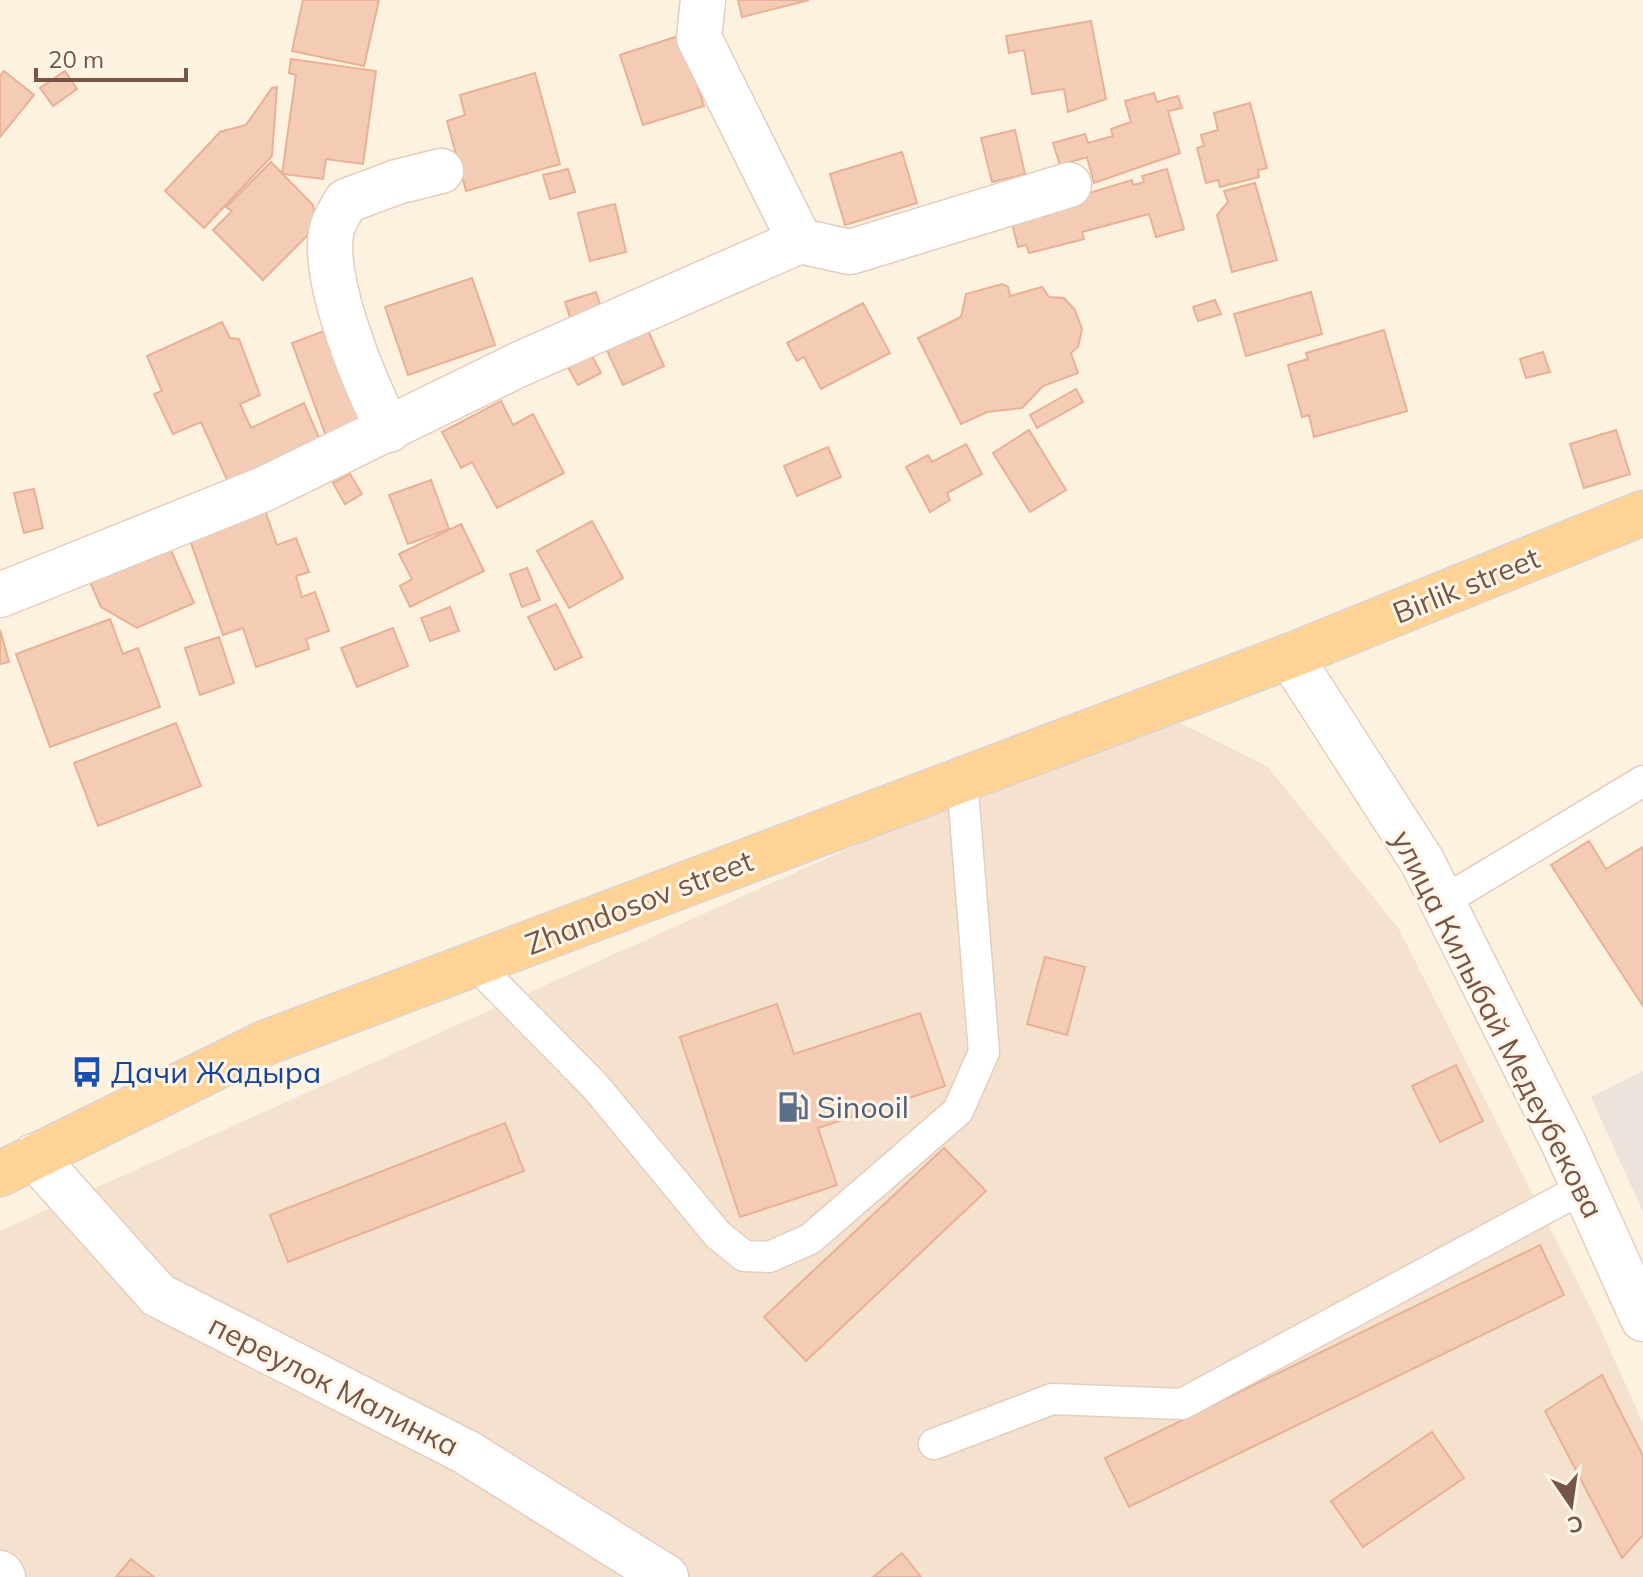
<svg xmlns="http://www.w3.org/2000/svg" width="1643" height="1577" font-family="Mulish,sans-serif">
  <style>
    .residential { fill: #f5e2ce }
    .industrial { fill: #ece3dc }
    .building { fill: #f4ccb6; stroke: #e8b196; stroke-width: 2 }
    .lines { fill: none; stroke-linecap: round; stroke-linejoin: round }
    .service-casing { stroke: #e4cebf; stroke-width: 33 }
    .minor-casing { stroke: #e4cebf; stroke-width: 47 }
    .secondary-casing { stroke: #e9cebb; stroke-width: 47 }
    .primary-casing { stroke: #dbd3cf; stroke-width: 47 }
    .service { stroke: #fff; stroke-width: 30 }
    .minor { stroke: #fff; stroke-width: 44 }
    .secondary { stroke: #fff; stroke-width: 44 }
    .primary { stroke: #ffd296; stroke-width: 44 }
    .labels { text-anchor: middle; dominant-baseline: central; stroke-width: 6; stroke-linejoin: round; paint-order: stroke }
    .street-label { font-size: 30px; fill: #765546; stroke: #fff5e8 }
    .transit-label { font-size: 30px; fill: #164399; stroke: #fff5e8; text-anchor: start }
    .service-label { font-size: 30px; fill: #4e5e75; stroke: #fff5e8; text-anchor: start }
  </style>
  <rect width="100%" height="100%" fill="#fdf1e0"/>
  <path class="residential" d="M1176,721L1268,767L1399,929L1597,1321L1643,1423V1577H0V1231L965,796Z"/>
  <path class="industrial" d="M1643,1071V1212L1591,1097Z"/>
  <g class="building">
    <path d="M303,0H379L364,66L292,51Z"/>
    <path d="M738,0H809L742,17Z"/>
    <path d="M1091,21L1106,99L1068,112L1064,89L1032,94L1024,50L1009,53L1006,36Z"/>
    <path d="M681,35L704,106L643,125L620,55Z"/>
    <path d="M291,59L376,71L363,164L326,159L323,179L282,174L296,75L289,73Z"/>
    <path d="M4,71L34,95L0,137V76Z"/>
    <path d="M65,71L77,89L53,106L40,88Z"/>
    <path d="M535,73L560,164L466,191L447,121L465,115L460,95Z"/>
    <path d="M277,87L272,156L204,228L165,191L220,132L246,125L272,88Z"/>
    <path d="M1154,93L1157,102L1178,96L1182,108L1168,111L1180,153L1094,183L1087,157L1060,165L1053,143L1085,134L1088,143L1113,136L1111,129L1131,122L1125,101Z"/>
    <path d="M1250,103L1267,168L1258,170L1259,177L1220,187L1218,180L1206,183L1197,148L1204,146L1201,135L1218,130L1214,113Z"/>
    <path d="M1015,130L1025,174L992,182L981,138Z"/>
    <path d="M902,152L917,203L845,225L830,174Z"/>
    <path d="M271,162L313,205L316,227L263,280L213,230L232,211L226,207Z"/>
    <path d="M568,169L575,192L550,199L543,175Z"/>
    <path d="M1167,169L1184,229L1156,237L1149,214L1082,232L1084,239L1029,253L1026,245L1018,247L1010,217L1132,180L1133,185L1144,182L1142,176Z"/>
    <path d="M1255,183L1277,260L1232,272L1217,215L1228,202L1224,191Z"/>
    <path d="M615,204L626,252L590,261L578,213Z"/>
    <path d="M472,278L495,345L408,375L385,307Z"/>
    <path d="M1002,284L1008,287L1010,296L1042,287L1049,297L1064,298L1075,310L1082,329L1078,347L1071,353L1078,373L1043,386L1022,408L987,412L961,424L918,338L961,317L966,294Z"/>
    <path d="M596,292L603,314L572,324L565,302Z"/>
    <path d="M1311,292L1322,334L1246,356L1234,314Z"/>
    <path d="M1215,300L1221,314L1198,321L1193,307Z"/>
    <path d="M863,303L890,353L821,389L804,357L797,361L787,343Z"/>
    <path d="M222,322L230,338L239,339L260,395L240,404L251,428L304,403L320,440L228,482L201,422L173,434L154,394L162,391L147,356Z"/>
    <path d="M646,326L664,366L623,385L604,344Z"/>
    <path d="M332,328L367,425L327,439L292,343Z"/>
    <path d="M1384,330L1407,411L1314,437L1309,415L1302,417L1288,365L1308,359L1306,353Z"/>
    <path d="M589,350L601,373L578,385L565,362Z"/>
    <path d="M1543,352L1550,372L1526,378L1520,359Z"/>
    <path d="M1076,389L1083,402L1037,428L1030,415Z"/>
    <path d="M501,401L513,425L533,414L564,473L497,508L472,462L461,468L442,432Z"/>
    <path d="M1029,430L1066,490L1030,512L993,453Z"/>
    <path d="M1616,430L1630,474L1584,488L1570,444Z"/>
    <path d="M966,444L982,474L947,493L950,500L930,512L906,467L928,455L932,462Z"/>
    <path d="M828,447L841,477L797,496L784,466Z"/>
    <path d="M350,474L362,494L345,504L333,483Z"/>
    <path d="M431,480L449,529L408,544L389,495Z"/>
    <path d="M34,489L43,528L24,533L14,493Z"/>
    <path d="M265,510L277,545L296,538L309,572L296,576L302,597L315,592L329,631L306,639L309,649L256,667L243,628L223,635L189,537Z"/>
    <path d="M592,521L623,578L569,608L537,551Z"/>
    <path d="M461,524L484,571L410,607L400,586L412,579L399,554Z"/>
    <path d="M169,546L194,603L137,628L101,607L90,582Z"/>
    <path d="M527,568L540,600L522,607L510,574Z"/>
    <path d="M556,604L582,657L555,670L528,617Z"/>
    <path d="M450,607L459,631L430,641L421,618Z"/>
    <path d="M110,619L123,654L138,648L160,707L50,747L16,654Z"/>
    <path d="M393,628L408,666L357,687L341,648Z"/>
    <path d="M0,630L9,662L0,664Z"/>
    <path d="M219,637L234,683L200,695L185,648Z"/>
    <path d="M176,723L201,786L98,826L74,763Z"/>
    <path d="M1589,841L1606,869L1643,847V1006L1551,865Z"/>
    <path d="M1045,957L1085,967L1067,1035L1027,1024Z"/>
    <path d="M777,1004L794,1054L920,1013L945,1086L818,1128L837,1185L740,1217L680,1037Z"/>
    <path d="M1456,1065L1483,1121L1440,1142L1412,1086Z"/>
    <path d="M505,1123L524,1171L288,1262L270,1215Z"/>
    <path d="M944,1148L986,1191L806,1361L764,1317Z"/>
    <path d="M1540,1245L1564,1295L1129,1507L1105,1458Z"/>
    <path d="M1602,1375L1643,1456V1535L1622,1558L1545,1411Z"/>
    <path d="M1432,1432L1464,1478L1363,1547L1331,1501Z"/>
    <path d="M902,1553L921,1577H873Z"/>
    <path d="M131,1559L154,1577H116Z"/>
  </g>
  <g class="lines">
    <defs>
      <g id="service">
        <path d="M1442,902L1643,781"/>
        <path d="M475,964L595,1086L718,1235L744,1256L769,1257L810,1239L958,1111L984,1052L962,780"/>
        <path d="M934,1444L1052,1399L1182,1404L1583,1188"/>
      </g>
      <g id="minor">
        <path d="M703,0L699,38L800,241"/>
        <path d="M389,430C366,388 320,276 332,229C334,220 341,210 346,201L397,182L441,171"/>
        <path d="M0,595L264,489L520,364L800,241L850,252L1069,185"/>
        <path d="M34,1156L158,1295L466,1452L666,1577"/>
        <path d="M0,1573L3,1577"/>
      </g>
      <path id="secondary" d="M1290,656L1422,861L1564,1144L1643,1319"/>
      <path id="primary" d="M0,1174L265,1043L1290,656L1643,513"/>
    </defs>
    <use href="#service" class="service-casing"/>
    <use href="#minor" class="minor-casing"/>
    <use href="#secondary" class="secondary-casing"/>
    <use href="#primary" class="primary-casing"/>
    <use href="#service" class="service"/>
    <use href="#minor" class="minor"/>
    <use href="#secondary" class="secondary"/>
    <use href="#primary" class="primary"/>
  </g>
  <defs>
    <symbol id="bus-bare" viewBox="-9 -9 18 18"><path d="M-5-6H5V4H4V6H2V4H-2V6H-4V4H-5ZM-3.5-4V0h7V-4ZM-3.5 1.2v1.5H-2V1.2ZM2 1.2v1.5H3.5V1.2Z" fill="#1a4fb4" stroke="#fff5e8" stroke-width="2.5" paint-order="stroke"/></symbol>
    <symbol id="fuel-bare" viewBox="-9 -9 18 18"><path d="M-5.5-6h7V0h2V4h1.3V-2.5L3-4.5l.8-.8L6-3V5H2.5V1h-1V6h-7ZM-4.2-4.7v3.2H.2V-4.7Z" fill="#5c6f8a" stroke="#fff5e8" stroke-width="2.5" paint-order="stroke"/></symbol>
  </defs>
  <g fill-rule="evenodd">
    <use href="#bus-bare" x="65" y="1050" width="44" height="44"/>
    <use href="#fuel-bare" x="771" y="1085" width="44" height="44"/>
  </g>
  <g class="labels">
    <g class="street-label">
      <text transform="translate(1466 585) rotate(-22)">Birlik street</text>
      <text transform="translate(639 902) rotate(-21)">Zhandosov street</text>
      <text transform="translate(1498 1024) rotate(63)">улица Килыбай Медеубекова</text>
      <text transform="translate(334 1385) rotate(27)">переулок Малинка</text>
    </g>
    <g class="transit-label">
      <text x="111" y="1072">Дачи Жадыра</text>
    </g>
    <g class="service-label">
      <text x="817" y="1107">Sinooil</text>
    </g>
  </g>
  <g transform="translate(1571 1505) rotate(167)" stroke="#fff5e8" stroke-width="6" paint-order="stroke">
  <path d="M0-6L14 30L0 20L-14 30Z" fill="#765546"/>
  <text y="-12" font-size="22" font-weight="bold" text-anchor="middle" fill="#765546">С</text>
  </g>
  <path d="M36 68v12h150v-12" fill="none" stroke="#765546" stroke-width="4"/>
  <text x="48" y="68" font-size="24" fill="#765546" stroke="#fff5e8" stroke-width="6" paint-order="stroke">20 m</text>
</svg>
